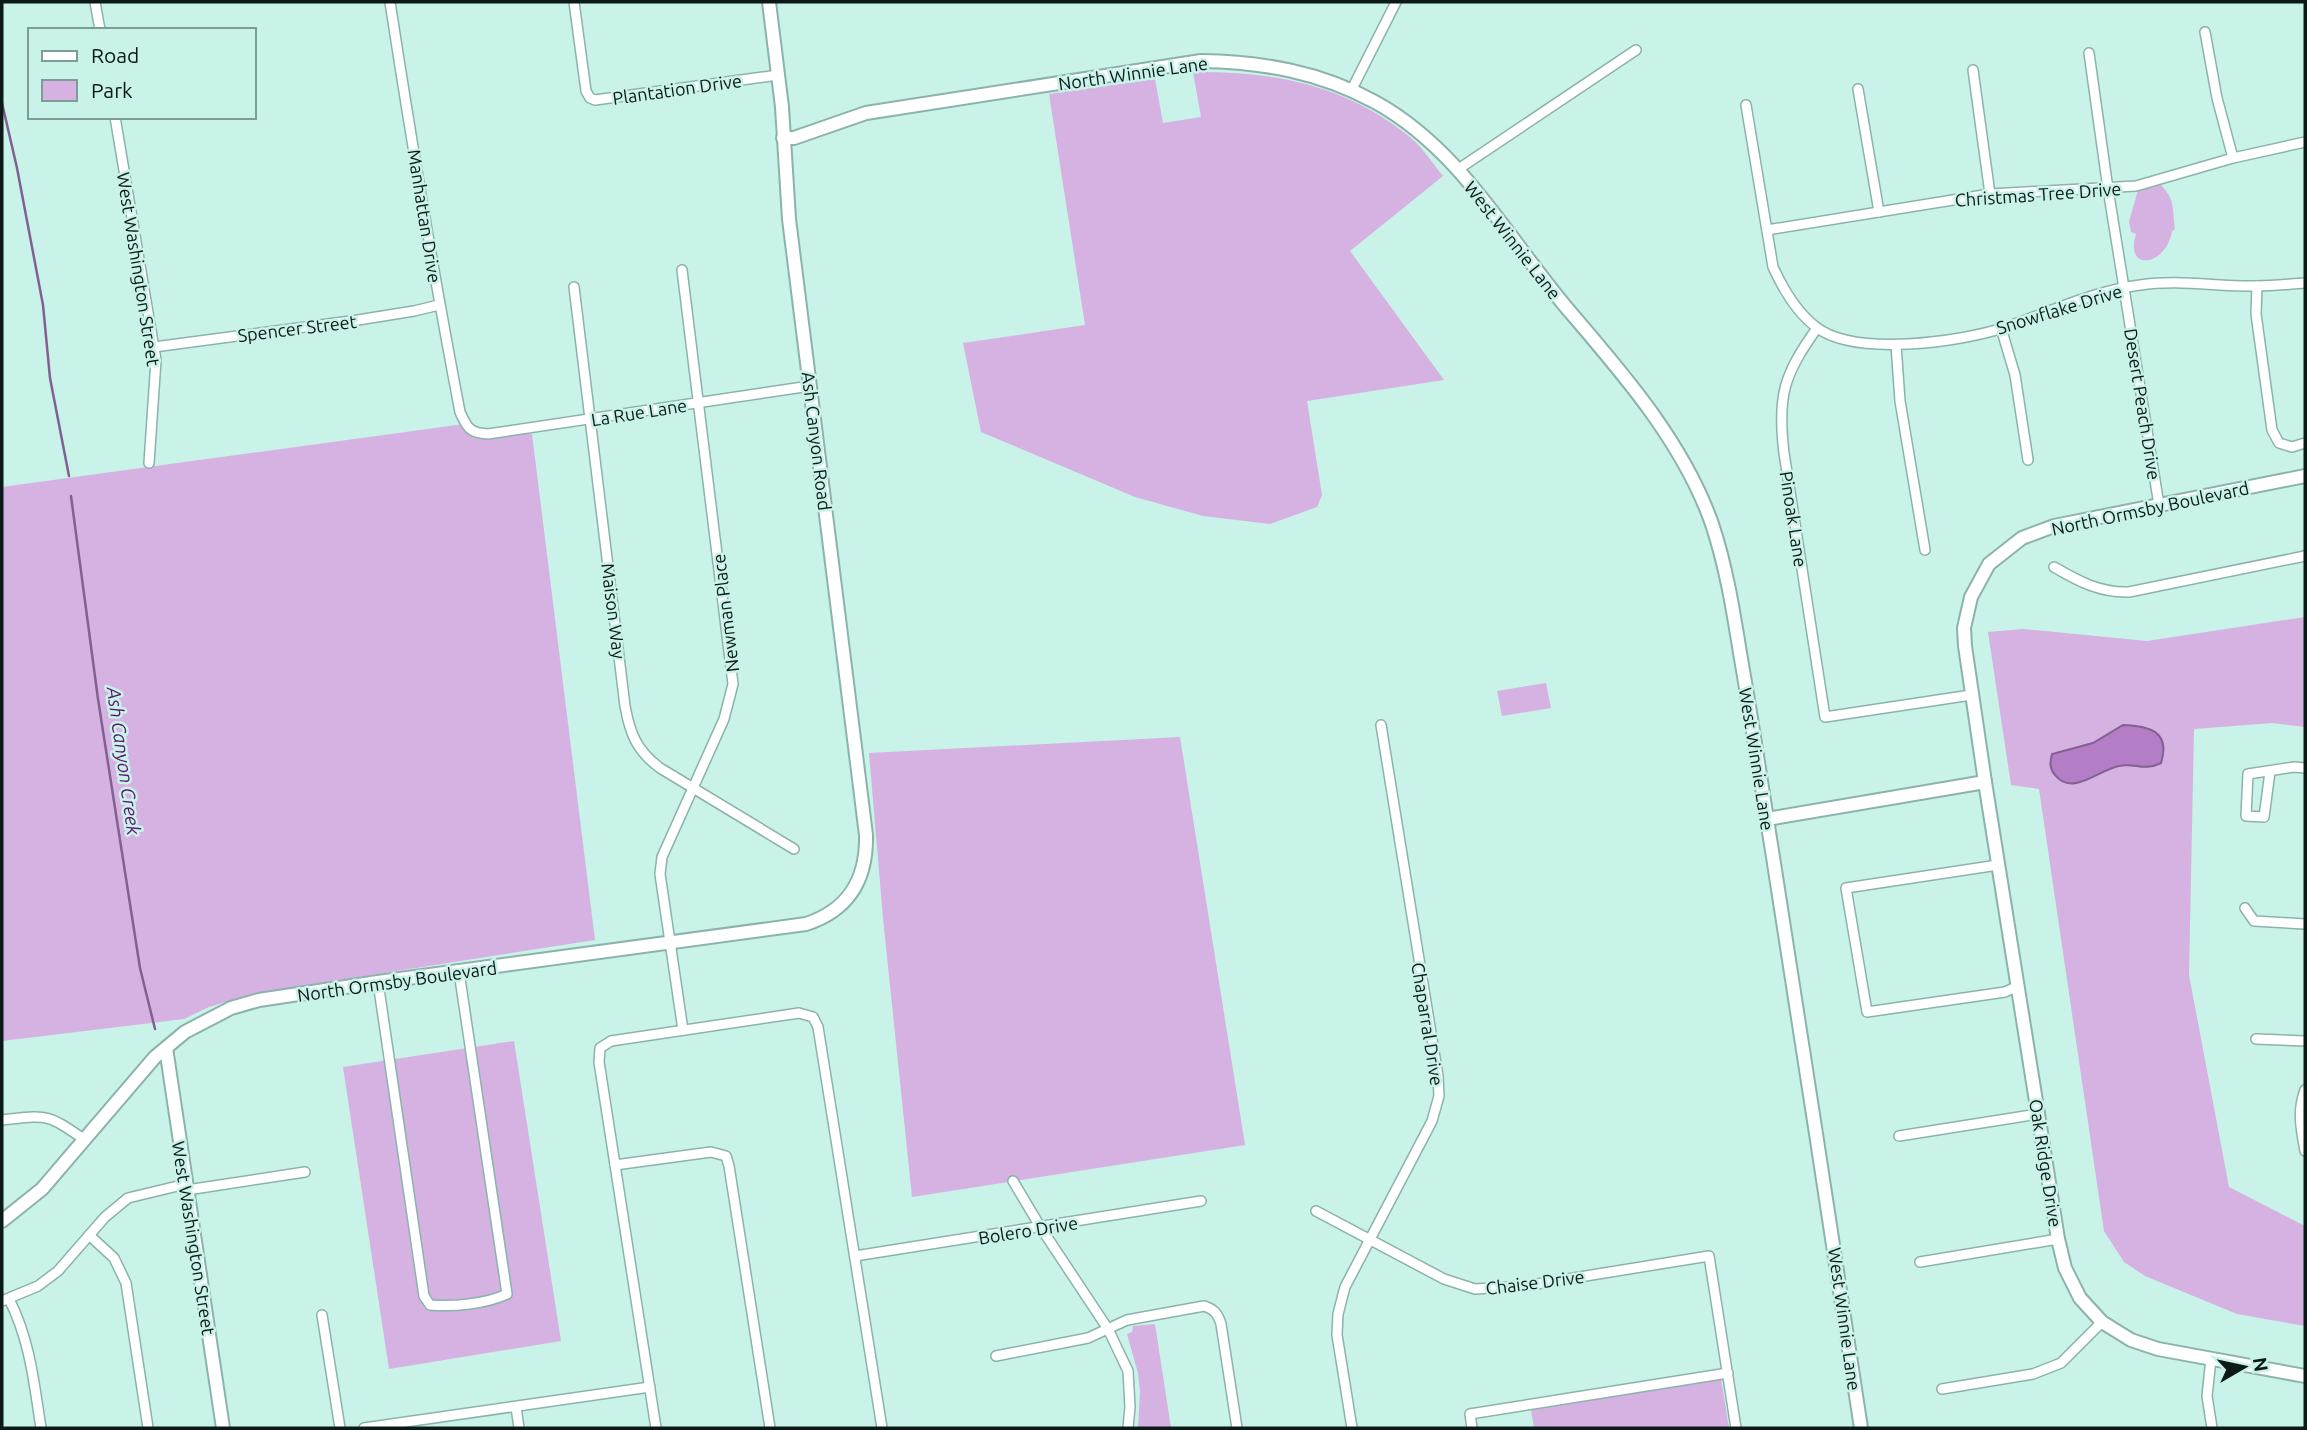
<svg xmlns="http://www.w3.org/2000/svg" width="2307" height="1430" font-family="Ubuntu,sans-serif">
  <style>
    .green { fill: #d5b2e1 }
    .water { fill: #b47ec6; stroke: #816092; stroke-width: 2 }
    .lines { fill: none; stroke-linecap: round; stroke-linejoin: round }
    .stream { stroke: #816092; stroke-width: 2.5 }
    .street-casing { stroke: #8cb3ab; stroke-width: 12 }
    .secondary-casing { stroke: #8cb3ab; stroke-width: 16 }
    .street { stroke: #fff; stroke-width: 9 }
    .secondary { stroke: #fff; stroke-width: 12 }
    .labels { text-anchor: middle; dominant-baseline: central; stroke-width: 5; stroke-linejoin: round; paint-order: stroke }
    .street-label { font-size: 18px; fill: #0b1a17; stroke: #c9f2e9 }
    .water-label { font-size: 19px; font-style: italic; fill: #5b166f; stroke: #c9f2e9 }
  </style>
  <rect width="100%" height="100%" fill="#c9f2e9"/>
  <g class="green">
    <path d="M1193,72C1274,71 1347,85 1411,138C1423,148 1433,164 1443,176L1350,251L1444,380L1307,401L1322,495L1317,507L1270,524L1203,516L1135,497L981,432L963,343L1085,325L1049,94L1155,79L1163,123L1201,117Z"/>
    <path d="M2159,183C2176,200 2172,207 2175,229L2172,231C2166,267 2124,272 2136,234L2131,232L2129,222L2138,190Z"/>
    <path d="M464,424L488,434H532L595,940L256,993L209,1007L184,1019L2,1041V487Z"/>
    <path d="M2305,617V727L2272,723L2194,729L2189,975L2229,1187L2305,1226V1326L2237,1314L2145,1276L2124,1262L2104,1231L2039,789L2011,785L1988,632L2023,629L2147,641Z"/>
    <path d="M1546,683L1551,708L1502,716L1497,691Z"/>
    <path d="M1180,737L1245,1145L912,1197L883,918L869,753Z"/>
    <path d="M514,1041L561,1341L389,1369L343,1067Z"/>
    <path d="M1155,1324L1171,1428H1138L1140,1392L1138,1373L1127,1334L1132,1332L1133,1326Z"/>
    <path d="M1721,1379L1729,1428H1534L1531,1410Z"/>
  </g>
  <path class="water" d="M2123,725C2149,726 2171,731 2161,763C2143,772 2135,762 2119,766C2098,770 2072,797 2055,775C2049,768 2050,762 2052,754L2093,743Z"/>
  <g class="lines">
    <g class="stream">
      <path d="M2,103L17,168L43,305L50,378L69,476"/>
      <path d="M71,496L98,699L140,968L155,1029"/>
    </g>
    <defs>
      <g id="street">
        <path d="M95,2L100,30"/>
        <path d="M390,2C411,139 434,276 460,412C467,428 470,433 488,434L810,386"/>
        <path d="M574,2L586,91L590,98L595,100L778,75"/>
        <path d="M2205,32L2217,98L2233,158"/>
        <path d="M2089,53L2108,189L2159,505"/>
        <path d="M1973,70L1990,194"/>
        <path d="M1858,89L1879,212"/>
        <path d="M1351,91L1396,2"/>
        <path d="M1746,105L1773,267C1783,289 1796,312 1816,327C1855,357 1959,342 2003,328C2048,313 2093,291 2140,285C2179,279 2219,287 2257,286C2273,286 2289,284 2305,283"/>
        <path d="M115,117L156,360L149,463"/>
        <path d="M1457,170L1636,50"/>
        <path d="M1767,230L1990,194L2136,186L2233,158L2305,142"/>
        <path d="M682,270L733,684L724,719L662,857L660,874L683,1030"/>
        <path d="M2257,286L2256,314L2272,430L2279,443L2292,447L2305,443"/>
        <path d="M574,287L625,706C630,734 637,751 660,768L794,849"/>
        <path d="M1817,328C1784,375 1777,395 1784,453L1825,717L1971,695"/>
        <path d="M2001,328L2015,375L2028,460"/>
        <path d="M1896,345L1900,401L1925,550"/>
        <path d="M154,347L358,320L414,311L439,305"/>
        <path d="M2054,567C2078,581 2100,593 2129,592L2305,556"/>
        <path d="M2270,772L2264,817L2246,816L2248,774L2294,767L2305,768"/>
        <path d="M1998,865L1846,888L1867,1012L2005,992L2018,986"/>
        <path d="M2245,908L2254,921L2305,924"/>
        <path d="M378,982L424,1296L430,1305C453,1307 486,1304 507,1294L459,972"/>
        <path d="M2256,1039L2305,1041"/>
        <path d="M2305,1090C2297,1111 2301,1129 2305,1151"/>
        <path d="M2,1120C48,1115 46,1113 85,1140"/>
        <path d="M1899,1136L2038,1114"/>
        <path d="M615,1165L711,1152L726,1156L729,1166L770,1428"/>
        <path d="M1013,1181L1041,1228L1108,1329L1128,1371L1130,1407L1128,1428"/>
        <path d="M187,1190L305,1172"/>
        <path d="M1316,1211L1444,1279L1475,1289L1524,1286L1709,1256L1736,1428"/>
        <path d="M89,1235L114,1258L126,1283L148,1428"/>
        <path d="M855,1256L1201,1201"/>
        <path d="M1920,1262L2058,1239"/>
        <path d="M9,1299C30,1340 34,1383 41,1428"/>
        <path d="M2,1301L38,1286L58,1271L105,1217L128,1198L186,1184"/>
        <path d="M322,1315L340,1428"/>
        <path d="M996,1356L1088,1338L1127,1320L1204,1306C1214,1309 1218,1314 1221,1324L1237,1428"/>
        <path d="M2211,1359L2207,1396L2212,1428"/>
        <path d="M1942,1389L2033,1374L2061,1363L2102,1322"/>
        <path d="M516,1407L519,1428"/>
        <path d="M364,1428L650,1387"/>
        <path d="M656,1428L599,1062L600,1048L611,1041L799,1013L813,1017L818,1027L882,1428"/>
        <path d="M1352,1428L1337,1335L1338,1314L1345,1287L1432,1121L1439,1096L1438,1076L1381,725"/>
        <path d="M1472,1428L1470,1414L1728,1373"/>
      </g>
      <g id="secondary">
        <path d="M783,138H794L866,113L1201,61C1263,62 1320,72 1375,102C1461,149 1509,241 1571,313C1625,376 1684,444 1712,524C1726,566 1733,609 1740,653C1752,721 1762,789 1773,857C1802,1047 1833,1238 1861,1428"/>
        <path d="M2305,476L2054,526L2022,538L1989,564L1971,597L1964,628L1965,646L1985,782L2058,1239L2065,1268L2080,1298L2102,1322L2131,1340L2158,1349L2305,1376"/>
        <path d="M1767,819L1985,782"/>
        <path d="M166,1048L223,1428"/>
        <path d="M2,1221L42,1189L155,1057L185,1032L231,1008L259,1000L378,982L806,924C849,910 867,879 866,835L789,219L782,107L769,2"/>
      </g>
    </defs>
    <use href="#street" class="street-casing"/>
    <use href="#secondary" class="secondary-casing"/>
    <use href="#street" class="street"/>
    <use href="#secondary" class="secondary"/>
  </g>
  <g class="labels">
    <g class="street-label">
      <text transform="translate(1133 73) rotate(-8)">North Winnie Lane</text>
      <text transform="translate(677 89) rotate(-8)">Plantation Drive</text>
      <text transform="translate(2038 194) rotate(-4)">Christmas Tree Drive</text>
      <text transform="translate(425 216) rotate(81)">Manhattan Drive</text>
      <text transform="translate(1513 240) rotate(52)">West Winnie Lane</text>
      <text transform="translate(139 269) rotate(81)">West Washington Street</text>
      <text transform="translate(2059 309) rotate(-17)">Snowflake Drive</text>
      <text transform="translate(297 328) rotate(-7)">Spencer Street</text>
      <text transform="translate(2143 404) rotate(81)">Desert Peach Drive</text>
      <text transform="translate(639 412) rotate(-9)">La Rue Lane</text>
      <text transform="translate(817 441) rotate(83)">Ash Canyon Road</text>
      <text transform="translate(2150 508) rotate(-12)">North Ormsby Boulevard</text>
      <text transform="translate(1794 519) rotate(81)">Pinoak Lane</text>
      <text transform="translate(614 611) rotate(83)">Maison Way</text>
      <text transform="translate(725 613) rotate(-97)">Newman Place</text>
      <text transform="translate(1757 759) rotate(81)">West Winnie Lane</text>
      <text transform="translate(397 981) rotate(-8)">North Ormsby Boulevard</text>
      <text transform="translate(1428 1024) rotate(81)">Chaparral Drive</text>
      <text transform="translate(2046 1163) rotate(81)">Oak Ridge Drive</text>
      <text transform="translate(1028 1230) rotate(-9)">Bolero Drive</text>
      <text transform="translate(194 1238) rotate(81)">West Washington Street</text>
      <text transform="translate(1535 1282) rotate(-7)">Chaise Drive</text>
      <text transform="translate(1845 1319) rotate(82)">West Winnie Lane</text>
    </g>
    <g class="water-label">
      <text transform="translate(124 761) rotate(82)">Ash Canyon Creek</text>
    </g>
  </g>
  <rect width="2307" height="1430" fill="none" stroke="#0b1a17" stroke-width="7"/>
  <rect x="28" y="28" width="228" height="91" fill="#c9f2e9" stroke="#7d9c95" stroke-width="2"/>
  <rect x="42" y="51" width="35" height="10" fill="#ffffff" stroke="#7d9c95" stroke-width="2"/>
  <text x="91" y="63" font-size="21" fill="#0b1a17">Road</text>
  <rect x="42" y="80" width="35" height="21" fill="#d5b2e1" stroke="#7d9c95" stroke-width="2"/>
  <text x="91" y="98" font-size="21" fill="#0b1a17">Park</text>
  <g transform="translate(2244 1367) rotate(81)" stroke="#c9f2e9" stroke-width="5" paint-order="stroke">
  <path d="M0-5L12 26L0 18L-12 26Z" fill="#0b1a17"/>
  <text y="-10" font-size="19" font-weight="bold" text-anchor="middle" fill="#0b1a17">N</text>
  </g>
</svg>
